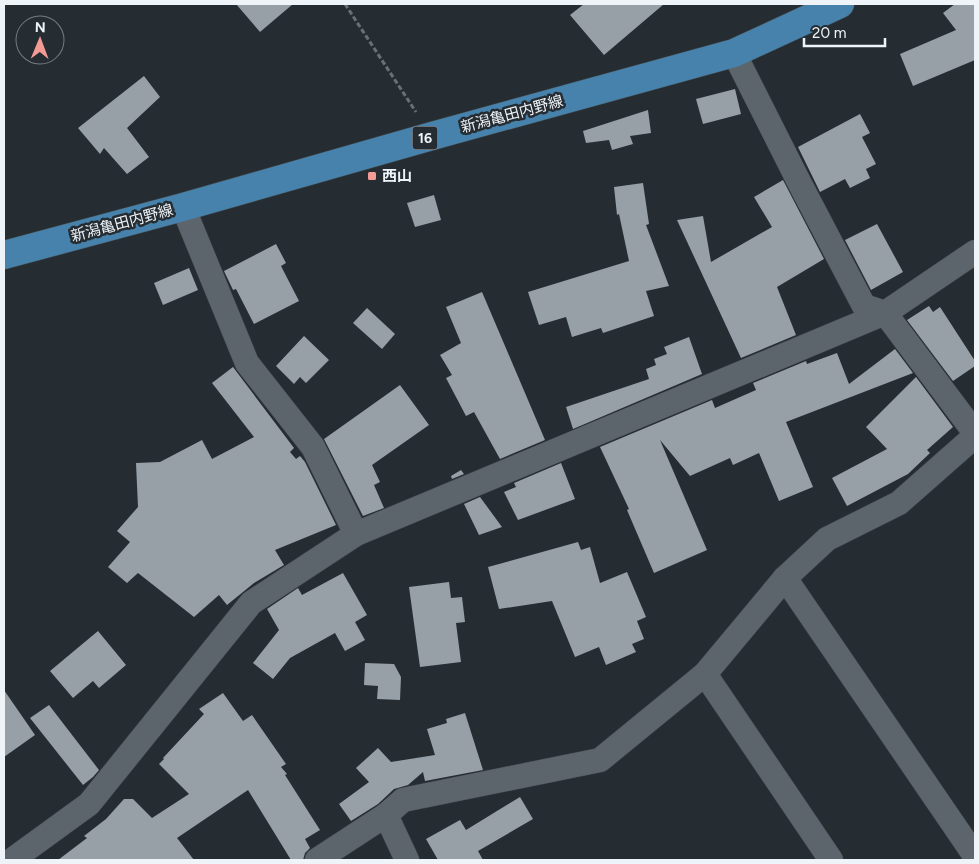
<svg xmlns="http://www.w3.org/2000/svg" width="979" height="864" font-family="Figtree,'Noto Sans JP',sans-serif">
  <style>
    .building { fill: #97a0a7 }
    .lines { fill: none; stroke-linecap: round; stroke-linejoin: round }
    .minor-casing { stroke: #444b4f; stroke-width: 25 }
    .primary-casing { stroke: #444b4f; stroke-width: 29 }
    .path { stroke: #697075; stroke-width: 3; stroke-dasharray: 5 2.5; stroke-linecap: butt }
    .minor { stroke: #5d656c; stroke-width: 24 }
    .primary { stroke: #4682ab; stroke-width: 28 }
    .poi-dot { fill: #f59b96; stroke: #252d33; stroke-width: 2 }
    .labels { text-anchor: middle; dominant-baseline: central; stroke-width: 5; stroke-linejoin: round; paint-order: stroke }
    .shield { fill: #252d33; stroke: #b2b8bd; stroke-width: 1 }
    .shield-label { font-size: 14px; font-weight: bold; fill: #eff4f8 }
    .street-label { font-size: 15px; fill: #eff4f8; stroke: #252d33 }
    .poi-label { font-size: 15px; font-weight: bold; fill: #eff4f8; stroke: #252d33; text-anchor: start }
  </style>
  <rect width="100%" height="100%" fill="#252d33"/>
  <g class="building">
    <path d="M236,4H293L260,32Z"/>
    <path d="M584,4H664L604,55L570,15Z"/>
    <path d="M955,4H975V60L913,86L900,54L956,30L943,13Z"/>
    <path d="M144,76L160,97L127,128L149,157L127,174L104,148L100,154L78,128Z"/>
    <path d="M735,89L741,114L703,124L696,99Z"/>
    <path d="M648,110L651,133L630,136L633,144L612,150L609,140L586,143L583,131Z"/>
    <path d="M860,114L870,133L862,137L876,164L866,169L870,178L850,188L845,179L820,192L798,147Z"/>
    <path d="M783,180L824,259L777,287L796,335L741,358L677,220L703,216L711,262L772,227L754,197Z"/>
    <path d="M643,183L649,224L646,225L669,286L646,291L654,316L603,333L601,328L572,337L566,317L539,325L528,292L629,261L619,214L617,215L614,187Z"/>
    <path d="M434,195L441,220L415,227L407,203Z"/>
    <path d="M877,224L903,272L871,290L845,240Z"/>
    <path d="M276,244L286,263L281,266L299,301L254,324L236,289L233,290L224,271Z"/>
    <path d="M189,268L198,290L163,305L154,283Z"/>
    <path d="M482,292L545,440L500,459L474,412L466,416L446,378L452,375L440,355L461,343L446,307Z"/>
    <path d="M929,306L933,312L940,307L975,361V366L953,381L907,320Z"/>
    <path d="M367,308L395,334L382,349L353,323Z"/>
    <path d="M304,336L329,360L306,383L300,377L294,384L276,366Z"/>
    <path d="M689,337L702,374L573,429L566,407L649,379L646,369L656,365L654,359L667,354L664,347Z"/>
    <path d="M895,349L913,373L786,422L813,487L779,501L759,453L733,465L730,458L690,476L660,440L707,550L654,573L627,510L629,509L600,447L712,400L715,408L756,390L753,383L806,361L807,364L837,353L849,384Z"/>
    <path d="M233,367L294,448L290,452L296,459L300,456L305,462L336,525L275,550L284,565L254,583L227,605L219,595L194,617L138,573L127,583L108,567L130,542L117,531L138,507L136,463L160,462L202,440L212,459L254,437L212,383Z"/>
    <path d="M916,377L953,427L927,450L930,453L908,474L847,506L832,478L887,449L866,427Z"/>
    <path d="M400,385L429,425L372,465L380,482L374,485L384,508L363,516L324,439Z"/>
    <path d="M561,463L575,499L518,520L504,492L516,487L514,483Z"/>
    <path d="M461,470L464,474L452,479L451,476Z"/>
    <path d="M480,497L502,527L479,535L464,504Z"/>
    <path d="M578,542L581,550L590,547L600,583L627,572L646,617L637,621L644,639L632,644L636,652L606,665L599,647L575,657L552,601L499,609L488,567Z"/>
    <path d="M343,573L367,615L355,622L365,640L345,651L335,633L290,658L273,679L253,663L279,630L267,609L298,588L302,595Z"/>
    <path d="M449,582L451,598L462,597L465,622L456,623L461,662L420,667L409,587Z"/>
    <path d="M98,631L126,665L99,688L93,681L73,698L50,671Z"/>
    <path d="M365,663L394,664L401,677L400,700L377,699L378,686L364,685Z"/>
    <path d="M4,690L35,735L4,757Z"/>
    <path d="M223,693L243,721L252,715L286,764L281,767L287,774L285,775L320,830L305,839L310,848L305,853L303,860H291L248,790L177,838L194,860H58L87,838L84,836L106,819L124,799H133L152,818L189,794L159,764L164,759L163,758L204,714L199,709Z"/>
    <path d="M49,705L99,770L93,777L83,785L30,718Z"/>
    <path d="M465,713L483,770L425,781L423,772L408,785L394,789L378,804L351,821L339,804L369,782L356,768L378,748L391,762L435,755L427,729L447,723L446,719Z"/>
    <path d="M520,797L533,819L478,851L483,860H438L426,839L460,820L466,830Z"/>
  </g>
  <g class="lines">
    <defs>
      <g id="minor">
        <path d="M734,53L800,184L864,306L885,313L975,433"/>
        <path d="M183,207L247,363L313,447L356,534"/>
        <path d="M785,578L975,856"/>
        <path d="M705,674L831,860"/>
        <path d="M386,815L407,860"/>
        <path d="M12,860L89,804L251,603L356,534L885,313L975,252"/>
        <path d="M317,860L386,815L403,800L600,760L705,674L785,578L827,539L899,503L975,436"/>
      </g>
      <path id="primary" d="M4,255L183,207L432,136L734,53L840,4"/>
    </defs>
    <use href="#minor" class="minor-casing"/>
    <use href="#primary" class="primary-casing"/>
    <path class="path" d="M345,4L416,112"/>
    <use href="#minor" class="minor"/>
    <use href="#primary" class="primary"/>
  </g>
  <rect class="poi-dot" x="367" y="171" width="10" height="10" rx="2.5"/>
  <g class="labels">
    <rect class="shield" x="412.5" y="126.5" width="25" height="23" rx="4"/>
    <g class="shield-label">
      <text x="425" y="138">16</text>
    </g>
    <g class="street-label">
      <text transform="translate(512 114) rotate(-15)">新潟亀田内野線</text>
      <text transform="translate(122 223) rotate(-15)">新潟亀田内野線</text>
    </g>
    <g class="poi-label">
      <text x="382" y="176">西山</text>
    </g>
  </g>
  <rect width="979" height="864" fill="none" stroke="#eff4f8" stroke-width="10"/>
  <g transform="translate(40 40) rotate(1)"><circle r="24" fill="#252d33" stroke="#767d82"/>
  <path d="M0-4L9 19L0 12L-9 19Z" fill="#f59b96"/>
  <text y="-8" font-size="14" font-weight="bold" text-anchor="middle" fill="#eff4f8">N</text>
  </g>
  <path d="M804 38v8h81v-8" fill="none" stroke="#eff4f8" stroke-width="2.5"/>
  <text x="812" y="38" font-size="15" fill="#eff4f8" stroke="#252d33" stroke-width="4" paint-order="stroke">20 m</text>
</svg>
